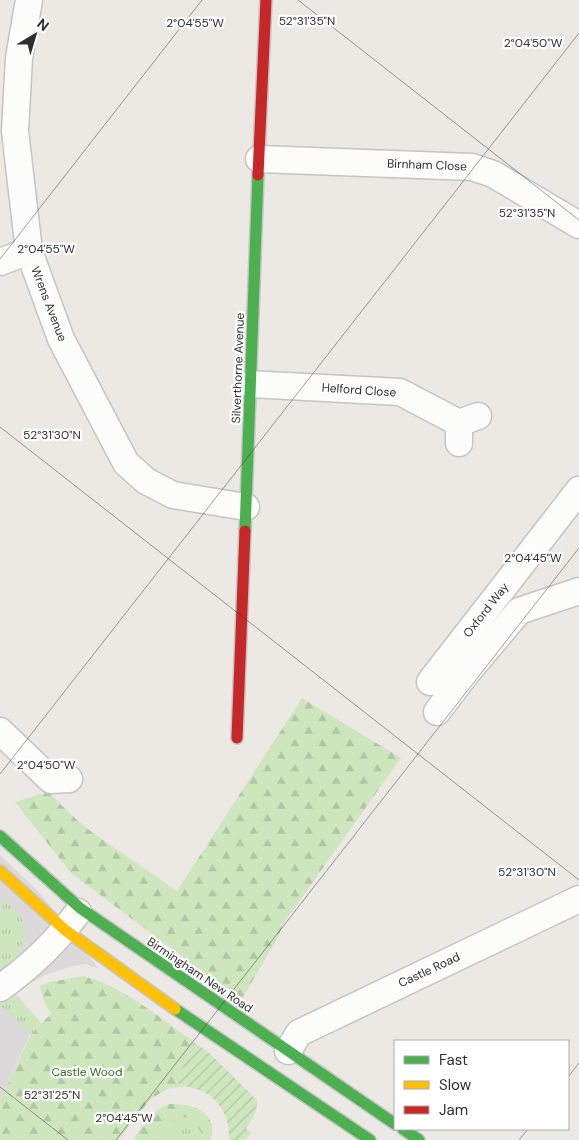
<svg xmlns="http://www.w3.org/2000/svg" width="579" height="1140" font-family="'DM Sans',sans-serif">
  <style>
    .industrial { fill: #dcd9db }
    .grass { fill: url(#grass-tufts) }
    .forest { fill: url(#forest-firs) }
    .garden { fill: url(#garden-furrows) }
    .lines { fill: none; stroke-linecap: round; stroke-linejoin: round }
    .street-casing { stroke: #c5c4c5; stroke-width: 29 }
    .fast-casing { stroke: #c5c4c5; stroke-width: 14 }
    .slow-casing { stroke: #c5c4c5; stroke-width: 14 }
    .jam-casing { stroke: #c5c4c5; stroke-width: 14 }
    .street { stroke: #fcfcfb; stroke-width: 26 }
    .fast { stroke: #4caf50; stroke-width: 11 }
    .slow { stroke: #ffc107; stroke-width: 11 }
    .jam { stroke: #c62828; stroke-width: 11 }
    .ticks { fill: none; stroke: #2e2e2e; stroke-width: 1; stroke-opacity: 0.45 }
    .labels { text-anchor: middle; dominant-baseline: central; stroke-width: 4.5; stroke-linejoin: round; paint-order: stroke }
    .street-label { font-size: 12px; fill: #2e2e2e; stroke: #fff }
    .park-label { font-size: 12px; fill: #2c6e1b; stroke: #fff }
    .ticks-label { font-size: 12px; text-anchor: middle; fill: #2e2e2e; stroke: #fff; stroke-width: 4.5; stroke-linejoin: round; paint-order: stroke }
  </style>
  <defs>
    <pattern id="grass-tufts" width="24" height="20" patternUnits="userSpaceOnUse" patternTransform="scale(1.25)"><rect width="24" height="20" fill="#cee6be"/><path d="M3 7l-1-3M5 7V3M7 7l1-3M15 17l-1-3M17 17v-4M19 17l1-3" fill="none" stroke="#b1c6a4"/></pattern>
    <pattern id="forest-firs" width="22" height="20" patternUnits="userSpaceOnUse" patternTransform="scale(1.25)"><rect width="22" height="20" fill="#cee6be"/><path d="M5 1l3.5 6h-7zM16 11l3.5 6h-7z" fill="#b1c6a4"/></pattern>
    <pattern id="garden-furrows" width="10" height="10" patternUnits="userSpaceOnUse" patternTransform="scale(1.25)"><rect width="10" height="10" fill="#cee6be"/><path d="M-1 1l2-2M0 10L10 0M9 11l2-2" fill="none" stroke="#b1c6a4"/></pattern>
  </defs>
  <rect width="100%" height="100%" fill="#ece8e4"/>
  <path class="industrial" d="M0,855L40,893L99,969L86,964L72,966L45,975L14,992L41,1023L30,1034L0,1101Z"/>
  <g class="grass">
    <path d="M4,900L20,915L24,926L21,949L17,961L0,976V918Z"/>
    <path d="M13,992L41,1023L31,1034L0,1005V1002Z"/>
    <path d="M180,1116L192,1119L206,1140H163L160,1135L169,1124Z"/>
  </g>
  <g class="forest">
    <path d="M302,698L401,758L283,924L279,935L241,1001L71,873L15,802L48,792L78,821L93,833L177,891Z"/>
    <path d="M83,976C121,985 163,1020 194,1042L176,1082L183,1086L167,1089L151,1099L118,1140H0V1101L31,1034L51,1014L44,1001L40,986L50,982Z"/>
    <path d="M169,1104C192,1103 219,1112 211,1140H206L192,1119L180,1116L169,1124L161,1135L163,1140H133C143,1126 152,1109 169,1104Z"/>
  </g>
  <path class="garden" d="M194,1042L209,1053L257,1100C257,1113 253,1119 246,1128L251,1133L245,1140H229C230,1119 221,1100 202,1091C193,1087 184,1087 176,1082Z"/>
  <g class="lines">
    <defs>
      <g id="street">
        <path d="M29,0L19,58L15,131L29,251L61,339L126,463L146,481L173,495L246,507"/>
        <path d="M259,159L472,167L493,174L579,225"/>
        <path d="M0,262L29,251"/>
        <path d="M251,384L400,392L459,423"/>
        <path d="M459,443V423L478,416"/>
        <path d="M430,682L579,490"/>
        <path d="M437,712L466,674L519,611L579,591"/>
        <path d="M0,731L51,780L69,779"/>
        <path d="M0,988C30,967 57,941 78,912"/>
        <path d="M288,1051L299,1033L579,899"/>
      </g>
      <g id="fast">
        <path d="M245,531L258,175"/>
        <path d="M0,836L80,908L395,1124"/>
        <path d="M175,1009L370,1140"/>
        <path d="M403,1129L419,1140"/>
      </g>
      <path id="slow" d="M0,871L65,930L175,1009"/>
      <g id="jam">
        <path d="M258,175L266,0"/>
        <path d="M237,738L245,531"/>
      </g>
    </defs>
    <use href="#street" class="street-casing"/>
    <use href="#fast" class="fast-casing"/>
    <use href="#slow" class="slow-casing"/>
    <use href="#jam" class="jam-casing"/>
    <use href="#street" class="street"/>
    <use href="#fast" class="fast"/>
    <use href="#slow" class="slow"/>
    <use href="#jam" class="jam"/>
  </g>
  <path class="ticks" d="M298,0L579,220M0,259L202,0M0,427L579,880M0,774L579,33M568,1077L579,1063M0,1087L68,1140M116,1140L579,548M519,1140L528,1129"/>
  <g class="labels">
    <g class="street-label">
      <text transform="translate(427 165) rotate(2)">Birnham Close</text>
      <text transform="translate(49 304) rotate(69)">Wrens Avenue</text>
      <text transform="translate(238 368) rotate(-88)">Silverthorne Avenue</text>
      <text transform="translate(359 390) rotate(4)">Helford Close</text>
      <text transform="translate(486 610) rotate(-52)">Oxford Way</text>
      <text transform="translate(429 970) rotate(-25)">Castle Road</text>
      <text transform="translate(200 975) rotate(34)">Birmingham New Road</text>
    </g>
    <g class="park-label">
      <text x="87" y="1072">Castle Wood</text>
    </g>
  </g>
  <g class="ticks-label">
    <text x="307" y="25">52°31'35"N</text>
    <text x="195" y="27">2°04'55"W</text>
    <text x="533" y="47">2°04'50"W</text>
    <text x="527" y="217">52°31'35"N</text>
    <text x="46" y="253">2°04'55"W</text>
    <text x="52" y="439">52°31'30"N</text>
    <text x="533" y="562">2°04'45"W</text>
    <text x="46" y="769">2°04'50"W</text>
    <text x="527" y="876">52°31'30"N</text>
    <text x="52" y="1099">52°31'25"N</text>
    <text x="124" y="1122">2°04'45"W</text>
  </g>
  <rect x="394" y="1040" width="175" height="90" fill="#ffffff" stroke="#ababab"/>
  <rect x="404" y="1056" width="25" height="8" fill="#4caf50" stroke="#ababab"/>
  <text x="439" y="1065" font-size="15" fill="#2e2e2e">Fast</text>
  <rect x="404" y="1081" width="25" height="8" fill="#ffc107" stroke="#ababab"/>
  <text x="439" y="1090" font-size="15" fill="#2e2e2e">Slow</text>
  <rect x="404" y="1106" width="25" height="8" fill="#c62828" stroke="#ababab"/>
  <text x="439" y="1115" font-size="15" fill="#2e2e2e">Jam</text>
  <g transform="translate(35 35) rotate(38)" stroke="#ffffff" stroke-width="4" paint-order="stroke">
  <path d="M0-4L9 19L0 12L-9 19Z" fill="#2e2e2e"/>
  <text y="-8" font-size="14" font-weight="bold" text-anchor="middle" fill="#2e2e2e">N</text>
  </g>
</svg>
